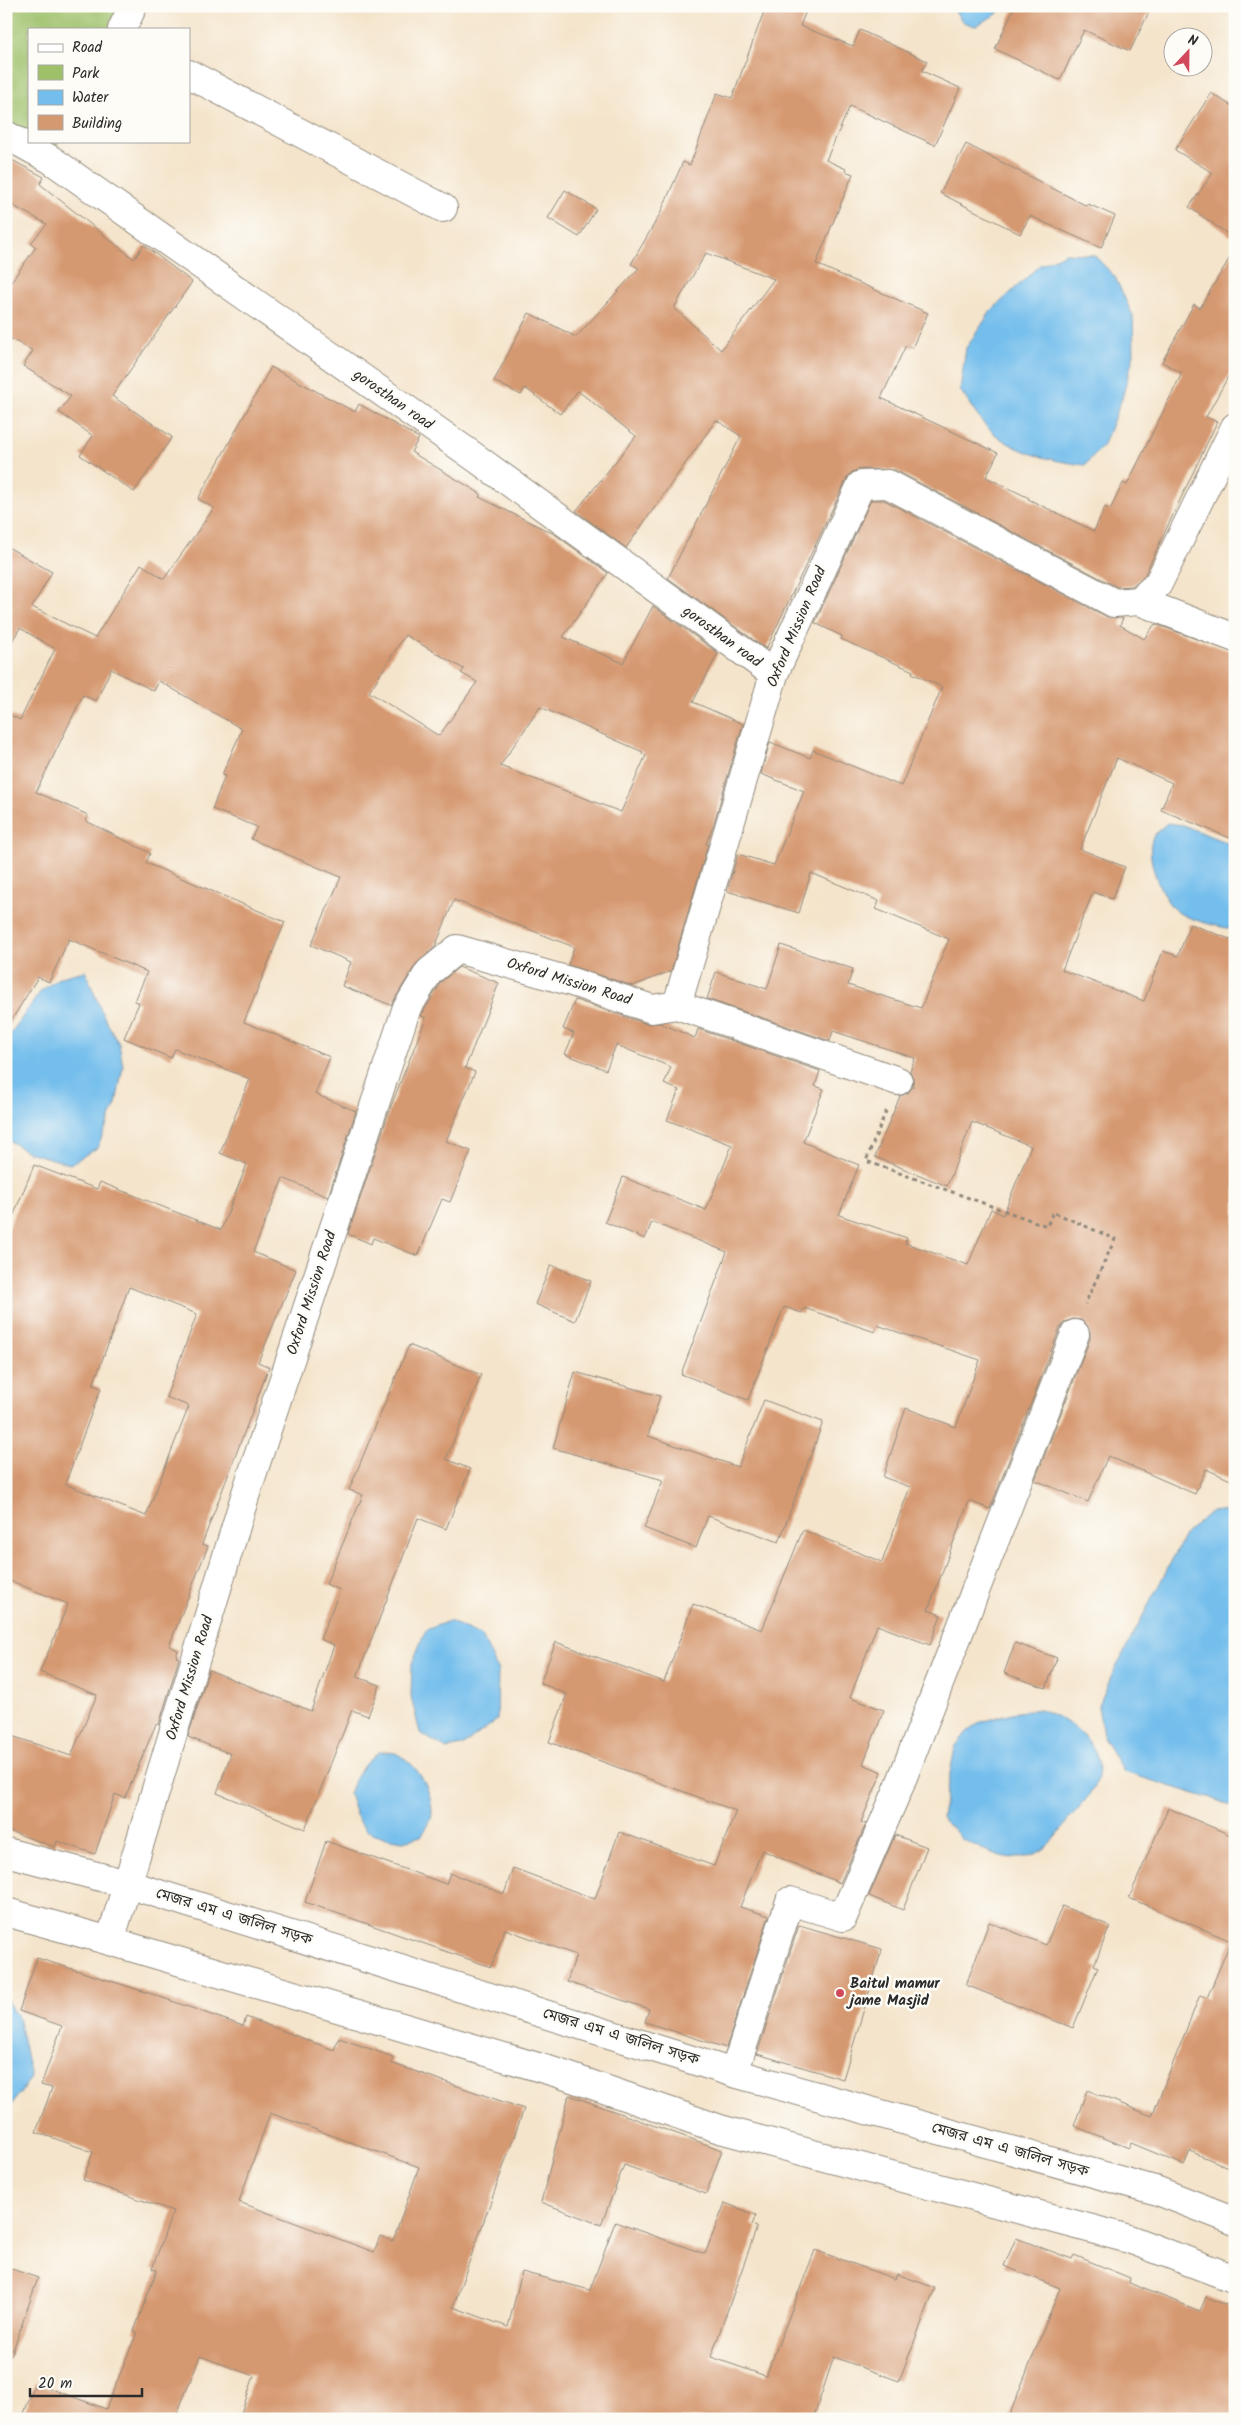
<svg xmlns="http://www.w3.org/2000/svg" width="1241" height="2425" font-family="Kalam,'Noto Sans Bengali',sans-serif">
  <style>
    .green { fill: #9dc069; stroke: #64764a }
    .water { fill: #73beec; stroke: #4f748c }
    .building { fill: #d59971; fill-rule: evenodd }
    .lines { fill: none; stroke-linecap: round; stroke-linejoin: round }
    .street-casing { stroke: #90887b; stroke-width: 30 }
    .primary-casing { stroke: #90887b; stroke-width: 30 }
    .path { stroke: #90887b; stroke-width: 3; stroke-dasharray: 4 4; stroke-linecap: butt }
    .street { stroke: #fff; stroke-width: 28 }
    .primary { stroke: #fff; stroke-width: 28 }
    .poi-dot { fill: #d1495b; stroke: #fdfcf7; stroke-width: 2 }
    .labels { text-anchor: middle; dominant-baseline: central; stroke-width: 5; stroke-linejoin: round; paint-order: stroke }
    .street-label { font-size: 15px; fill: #2b2b2b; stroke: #fdfcf7 }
    .poi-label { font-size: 15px; font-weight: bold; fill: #2b2b2b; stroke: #fdfcf7; text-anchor: start }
  </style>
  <rect width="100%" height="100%" fill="#fdfcf7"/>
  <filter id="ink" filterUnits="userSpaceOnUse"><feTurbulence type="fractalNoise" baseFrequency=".02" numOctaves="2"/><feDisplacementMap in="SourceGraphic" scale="10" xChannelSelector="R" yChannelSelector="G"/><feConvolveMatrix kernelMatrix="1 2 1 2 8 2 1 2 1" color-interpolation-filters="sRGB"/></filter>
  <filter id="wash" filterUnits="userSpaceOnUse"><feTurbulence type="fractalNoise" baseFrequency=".0096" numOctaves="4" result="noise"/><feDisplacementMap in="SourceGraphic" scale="20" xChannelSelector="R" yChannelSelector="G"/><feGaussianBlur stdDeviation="1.12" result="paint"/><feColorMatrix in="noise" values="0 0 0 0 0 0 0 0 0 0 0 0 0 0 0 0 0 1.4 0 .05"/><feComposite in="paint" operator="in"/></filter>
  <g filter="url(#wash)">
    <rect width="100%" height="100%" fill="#f4e4cb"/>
    <path class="green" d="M6,6H132L119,29H29V141H59L50,159L6,135Z"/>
    <g class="water">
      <path d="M951,6H1002L997,14L975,26L963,22Z"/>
      <path d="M1066,253L1094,255L1115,277L1133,316L1134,354L1122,398L1104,444L1085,465C1052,461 1013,453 988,428C977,418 969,402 960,390L966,348L991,311L1040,265Z"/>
      <path d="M1167,823L1183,825L1235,846V929C1221,928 1187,919 1176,911C1161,898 1144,855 1153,837C1156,832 1163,827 1167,823Z"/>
      <path d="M85,971L104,1017L119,1044L123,1066L116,1104L97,1148L70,1164L28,1152L6,1139V1040L41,991L60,977Z"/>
      <path d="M1211,1511L1235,1513V1806L1124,1772L1104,1739L1098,1707L1112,1675L1186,1533Z"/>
      <path d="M449,1621L482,1636L498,1671L497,1720L462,1746L447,1749L420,1733L411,1696L412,1663L426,1630Z"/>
      <path d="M1040,1709C1069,1720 1110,1746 1096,1783C1091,1796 1077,1809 1068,1820C1057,1835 1046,1853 1026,1857C1003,1862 981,1848 961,1839C957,1830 947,1827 942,1817L955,1747L967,1732L981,1722L1012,1713Z"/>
      <path d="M379,1752C384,1752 391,1752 395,1753C417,1762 431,1789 432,1811C432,1821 426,1829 421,1836L403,1841L386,1838L365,1830L356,1815L349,1794L355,1778L365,1764Z"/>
      <path d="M6,1999L19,2021L31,2078L6,2112Z"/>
    </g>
    <g id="blocks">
      <g class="building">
        <path d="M766,6H808L800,26L853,46L860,30L927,61L922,71L960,88L935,145L850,106L826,160L846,169L845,171L853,174L816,264L928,313L912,348L906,345L881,398L998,453L986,477L1029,498L1028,499L1094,531L1105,507L1110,510L1123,483L1127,485L1182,373L1162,362L1194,304L1200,308L1235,249V364L1206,417L1217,422L1144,576L1132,586L1117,587L895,470L860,469L852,472L847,478L766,649L668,578L741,436L716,420L626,548L576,511L636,436L578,391L560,414L525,388L521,395L494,381L529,313L576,337L639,268L631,264L660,214L683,162L690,165L717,93L732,98ZM706,253L774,279L721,350L674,308Z"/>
        <path d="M1015,6H1152L1130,51L1084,30L1060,80L995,49Z"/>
        <path d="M1211,93L1235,108V239L1189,207L1213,173L1175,150Z"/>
        <path d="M966,144L1087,206L1088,204L1115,216L1101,248L1030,216L1020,234L940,193Z"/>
        <path d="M6,157L44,177L40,184L134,259L144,245L192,282L112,396L172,437L134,492L80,455L93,436L59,412L71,396L23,366L33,351L6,336V289L36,247L31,243L47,224L6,202Z"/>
        <path d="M565,190L596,209L579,237L548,218Z"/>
        <path d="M271,367L355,412L359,404L419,438L411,452L481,494L479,497L556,535L608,573L563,637L623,663L653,606L718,653L693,702L743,724L713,826L706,844H708L671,971L633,986L568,965L574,947L454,900L435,947L416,964L391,1005L342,986L351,962L311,945L341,877L251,839L257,827L212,809L225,776L222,775L242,729L159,681L154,691L111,669L96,701L83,695L36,792L88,815L86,821L150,853L146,863L285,922L244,1022L330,1057L315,1094L356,1111L328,1197L283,1178L253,1252L296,1270L258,1362L269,1367L202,1544L208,1546L169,1646L178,1650L176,1657L179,1658L159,1725L156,1724L125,1798L115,1794L95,1854L57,1841L55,1847L6,1830V1734L71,1756L97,1695L40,1672L68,1604L6,1579V1234L34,1165L97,1189L100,1182L221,1230L247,1164L220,1153L250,1079L175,1049L171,1058L124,1038L139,1003L135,1001L147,972L69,939L49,982L38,977L6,1029V713L20,720L55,649L20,628L6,651V546L52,572L32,607L95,638L141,564L164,579L214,508L198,499ZM405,635L464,669L461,673L477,682L439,736L369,692ZM540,707L643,752L642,754L646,755L621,812L500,766ZM129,1287L197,1314L166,1397L189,1406L146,1516L65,1484L101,1388L93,1385Z"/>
        <path d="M871,500H884L1107,617L1123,618L1120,625L1144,639L1155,624L1235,653V840L1161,810L1172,783L1117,758L1080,849L1125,867L1112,899L1093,892L1062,970L1144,1001L1163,951L1178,956L1190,924L1235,941V1482L1206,1469L1195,1494L1108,1456L1088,1502L1035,1480L1090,1339V1332L1087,1325L1081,1320L1073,1319L1065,1322L1060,1328L990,1509L969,1501L928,1610L941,1615L930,1645L877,1625L850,1698L884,1710L863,1764L882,1772L861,1822L866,1824L840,1883L762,1850L740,1907L769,1916L726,2048L645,2022L649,2009L567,1982L576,1955L505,1929L491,1967L305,1902L326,1841L446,1884L450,1873L504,1894L513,1868L595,1899L619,1832L714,1866L736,1811L549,1742L567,1694L540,1683L556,1642L664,1682L693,1604L762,1630L803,1530L882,1562L910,1487L883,1477L906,1408L956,1427L980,1360L877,1325L875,1332L804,1308L802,1313L784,1307L748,1400L681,1374L727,1252L652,1222L645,1239L605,1222L623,1177L706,1210L732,1145L667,1120L679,1090L664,1084L671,1067L616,1045L606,1070L565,1054L574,1033L563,1029L575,1000L647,1024L660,1023L695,1038L698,1029L820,1071L815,1086L824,1089L803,1142L859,1165L839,1215L907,1238L905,1243L968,1265L991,1209L1003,1215L1031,1146L972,1122L947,1186L875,1157L900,1096L908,1093L913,1087V1078L910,1071L915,1058L833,1031L830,1041L707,999L716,972L767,989L781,945L853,969L848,985L921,1008L949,939L876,909L879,901L811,873L799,913L727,891L738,854L774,865L804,791L761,774L770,742L810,758L813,750L901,786L942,687L912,673L913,671L841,639L842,636L815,623Z"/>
        <path d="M459,967L499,983L465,1068L475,1072L446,1141L471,1151L450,1202L442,1199L418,1256L373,1238L371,1244L348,1234L391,1106L426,1018L421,1016L441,982Z"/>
        <path d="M551,1265L591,1281L575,1321L535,1304Z"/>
        <path d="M409,1345L481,1375L446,1459L470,1469L446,1529L418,1518L357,1677L380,1685L368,1716L352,1710L305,1829L217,1793L231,1754L188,1737L209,1670L311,1711L334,1645L320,1639L340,1590L326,1584L363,1495L349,1490Z"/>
        <path d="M575,1372L660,1396L648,1436L738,1467L764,1400L823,1422L779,1542L708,1516L696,1548L644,1528L663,1480L553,1448Z"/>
        <path d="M1015,1643L1057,1658L1046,1688L1004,1673Z"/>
        <path d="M1168,1808L1235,1837V2170L1190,2151L1184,2165L1131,2143L1129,2148L1074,2126L1087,2090L1152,2116L1200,1995L1207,1998L1231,1941L1129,1898Z"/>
        <path d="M895,1835L927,1847L903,1910L869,1896Z"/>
        <path d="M1062,1906L1110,1926L1094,1965L1098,1967L1073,2028L966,1985L989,1922L1046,1945Z"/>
        <path d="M799,1925L882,1949L843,2079L757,2054Z"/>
        <path d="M37,1958L146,1992L243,2026L246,2017L334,2050L339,2038L393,2057L391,2063L524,2109L453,2307L508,2327L522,2272L590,2290L615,2222L705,2254L725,2203L756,2215L752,2225L757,2227L711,2357L766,2376L815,2250L895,2279L897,2274L935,2288L899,2381L834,2357L813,2419H239L254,2376L200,2356L175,2419H22L35,2383L106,2409L137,2332L134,2331L157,2270L152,2269L173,2211L83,2180L93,2152L36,2132L52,2088L41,2085L62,2026L19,2011ZM270,2113L419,2167L393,2241L380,2236L374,2252L239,2202Z"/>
        <path d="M569,2095L722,2150L706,2194L624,2165L601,2225L541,2202Z"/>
        <path d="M1016,2238L1072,2259L1074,2255L1130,2278L1129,2283L1200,2311L1206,2297L1235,2308V2419H1008L1060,2288L1004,2266Z"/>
        <path d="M6,2267L38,2278L11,2356H6Z"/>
      </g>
    </g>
  </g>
  <g filter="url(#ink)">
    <use href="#blocks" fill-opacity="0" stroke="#90887b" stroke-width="1"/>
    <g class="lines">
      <defs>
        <g id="street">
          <path d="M122,29L133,6"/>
          <path d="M189,74L443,208"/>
          <path d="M6,135L50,159L476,458L774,674"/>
          <path d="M1139,601L1235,638"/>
          <path d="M677,1005L898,1081"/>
          <path d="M110,1941L246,1493L406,1010L429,972L457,949L569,981L652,1009L677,1005L774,674L861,485L888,484L1114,603L1139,601L1158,584L1235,427"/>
          <path d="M734,2073L790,1901L843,1917L899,1787L1075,1334"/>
        </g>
        <g id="primary">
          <path d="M6,1852L127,1884L734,2073L1158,2191L1235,2221"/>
          <path d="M6,1912L110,1941L558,2073L720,2129L1129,2239L1235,2279"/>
        </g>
      </defs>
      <use href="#street" class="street-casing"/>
      <use href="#primary" class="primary-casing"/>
      <path class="path" d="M886,1111L866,1161L1047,1226L1053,1212L1115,1239L1085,1304"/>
      <use href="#street" class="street"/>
      <use href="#primary" class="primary"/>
    </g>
  </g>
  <circle class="poi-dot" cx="840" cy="1993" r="5"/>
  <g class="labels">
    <g class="street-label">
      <text transform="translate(393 400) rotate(35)">gorosthan road</text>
      <text transform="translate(797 627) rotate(-67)">Oxford Mission Road</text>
      <text transform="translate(722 637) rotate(36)">gorosthan road</text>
      <text transform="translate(569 982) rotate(17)">Oxford Mission Road</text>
      <text transform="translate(312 1293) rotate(-72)">Oxford Mission Road</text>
      <text transform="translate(190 1678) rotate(-73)">Oxford Mission Road</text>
      <text transform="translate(234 1917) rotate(17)">মেজর এম এ জলিল সড়ক</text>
      <text transform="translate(621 2037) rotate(17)">মেজর এম এ জলিল সড়ক</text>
      <text transform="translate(1010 2150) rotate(16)">মেজর এম এ জলিল সড়ক</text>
    </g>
    <g class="poi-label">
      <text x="850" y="1984">Baitul mamur<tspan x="850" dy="17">jame Masjid</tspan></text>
    </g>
  </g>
  <rect width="1241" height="2425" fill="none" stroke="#fdfcf7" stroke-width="25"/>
  <rect x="28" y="28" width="162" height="115" fill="#fdfcf7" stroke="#a9a8a5"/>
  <rect x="38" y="44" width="25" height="8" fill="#ffffff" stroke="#a9a8a5"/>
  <text x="72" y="52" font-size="15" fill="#2b2b2b">Road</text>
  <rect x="38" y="65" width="25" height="15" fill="#9dc069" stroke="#a9a8a5"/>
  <text x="72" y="78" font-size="15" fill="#2b2b2b">Park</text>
  <rect x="38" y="90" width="25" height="15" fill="#73beec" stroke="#a9a8a5"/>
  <text x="72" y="102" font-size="15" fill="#2b2b2b">Water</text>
  <rect x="38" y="115" width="25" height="15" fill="#d59971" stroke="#a9a8a5"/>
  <text x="72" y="128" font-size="15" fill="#2b2b2b">Building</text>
  <g transform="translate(1188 52) rotate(22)"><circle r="24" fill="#fdfcf7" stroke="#a9a8a5"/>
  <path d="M0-4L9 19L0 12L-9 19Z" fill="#d1495b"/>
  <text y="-8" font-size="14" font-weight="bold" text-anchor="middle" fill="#2b2b2b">N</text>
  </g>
  <path d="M30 2388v8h112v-8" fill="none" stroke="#2b2b2b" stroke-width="2.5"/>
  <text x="38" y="2388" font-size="15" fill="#2b2b2b" stroke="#fdfcf7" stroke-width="4" paint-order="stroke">20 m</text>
</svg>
